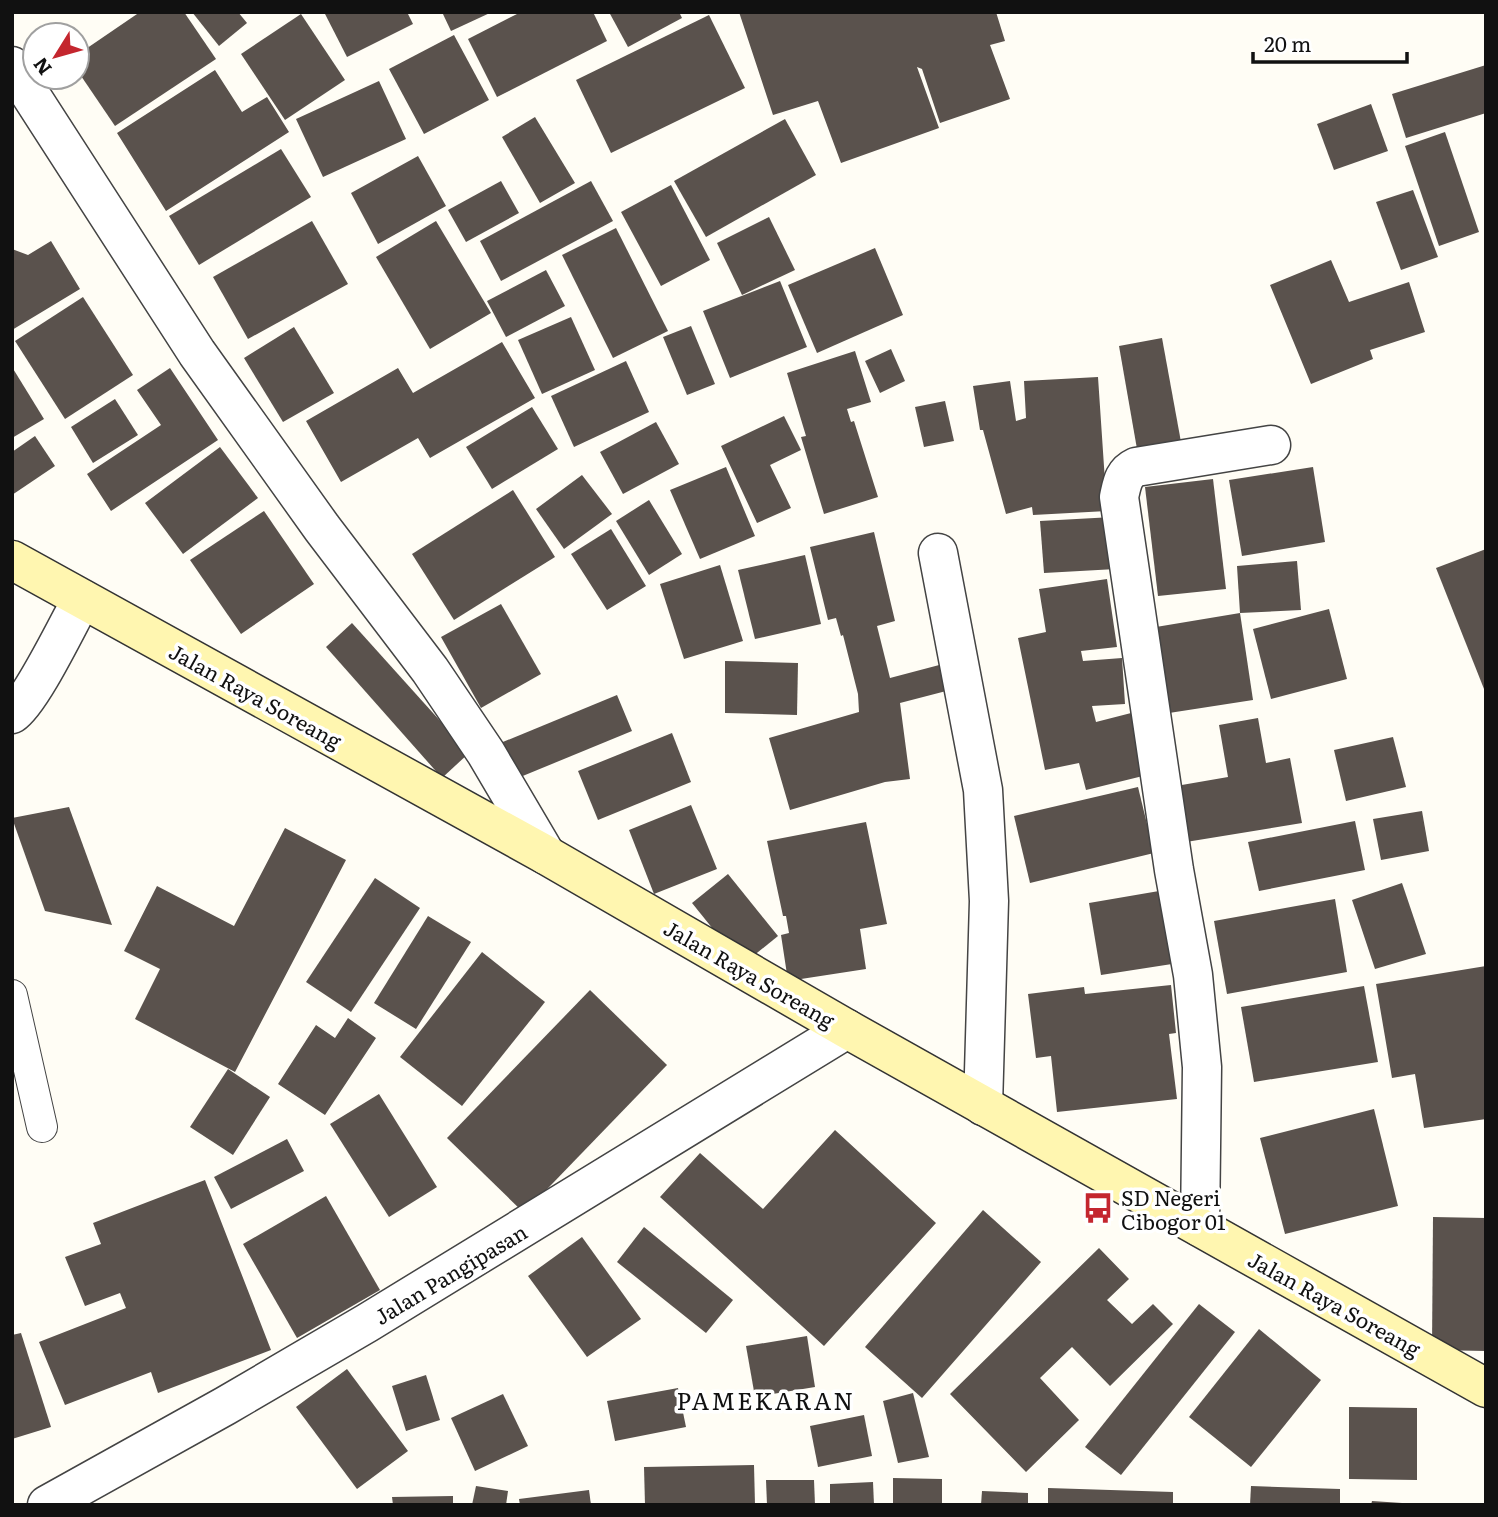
<svg xmlns="http://www.w3.org/2000/svg" width="1498" height="1517" font-family="Literata,serif">
  <style>
    .building { fill: #5a524d }
    .lines { fill: none; stroke-linecap: round; stroke-linejoin: round }
    .service-casing { stroke: #444; stroke-width: 32 }
    .minor-casing { stroke: #444; stroke-width: 41 }
    .secondary-casing { stroke: #333; stroke-width: 41 }
    .service { stroke: #fff; stroke-width: 30 }
    .minor { stroke: #fff; stroke-width: 38 }
    .secondary { stroke: #fff6b0; stroke-width: 38 }
    .labels { text-anchor: middle; dominant-baseline: central; stroke-width: 7; stroke-linejoin: round; paint-order: stroke }
    .street-label { font-size: 21px; fill: #111; stroke: #fff }
    .poi-label { font-size: 21px; fill: #111; stroke: #fff; text-anchor: start }
    .quarter-label { font-size: 24px; letter-spacing: 2px; fill: #111; stroke: #fff }
  </style>
  <rect width="100%" height="100%" fill="#fffdf5"/>
  <g class="building">
    <path d="M140,12H184L216,59L115,126L77,70V55Z"/>
    <path d="M192,12H238L247,23L219,46Z"/>
    <path d="M324,12H407L413,24L347,57Z"/>
    <path d="M442,12H492L451,31Z"/>
    <path d="M521,12H593L607,41L497,97L468,39Z"/>
    <path d="M609,12H679L682,18L628,47Z"/>
    <path d="M739,12H996L1005,41L990,45L1010,99L940,123L922,69L917,67L939,128L841,163L818,101L773,115Z"/>
    <path d="M301,14L345,80L285,120L241,54Z"/>
    <path d="M709,15L745,88L611,153L576,80Z"/>
    <path d="M454,35L489,100L424,134L389,69Z"/>
    <path d="M1486,65V113L1406,138L1392,94Z"/>
    <path d="M215,70L242,112L267,97L289,132L166,211L117,133Z"/>
    <path d="M379,81L406,139L323,177L296,119Z"/>
    <path d="M1371,104L1388,151L1334,170L1317,124Z"/>
    <path d="M535,117L575,183L540,203L502,137Z"/>
    <path d="M785,119L816,175L706,237L674,181Z"/>
    <path d="M1445,132L1479,232L1439,246L1405,146Z"/>
    <path d="M281,149L311,197L199,265L169,216Z"/>
    <path d="M418,156L446,206L378,244L351,193Z"/>
    <path d="M501,181L519,213L466,242L448,210Z"/>
    <path d="M591,181L613,221L501,281L480,241Z"/>
    <path d="M671,185L710,260L661,286L621,212Z"/>
    <path d="M1413,190L1438,257L1401,270L1376,202Z"/>
    <path d="M769,217L795,270L742,295L717,243Z"/>
    <path d="M312,221L348,284L248,339L213,277Z"/>
    <path d="M436,221L491,313L430,349L376,257Z"/>
    <path d="M616,228L668,331L613,358L562,255Z"/>
    <path d="M51,241L80,289L12,330V249L28,255Z"/>
    <path d="M875,248L903,315L817,353L788,285Z"/>
    <path d="M1331,260L1349,302L1409,282L1425,332L1370,350L1373,359L1311,384L1270,285Z"/>
    <path d="M546,270L565,306L506,337L487,301Z"/>
    <path d="M780,281L807,347L730,378L703,311Z"/>
    <path d="M83,297L133,375L65,419L15,341Z"/>
    <path d="M571,317L595,370L542,394L518,340Z"/>
    <path d="M691,326L715,384L687,395L663,337Z"/>
    <path d="M294,327L334,393L283,422L244,358Z"/>
    <path d="M1162,338L1181,442L1137,449L1119,346Z"/>
    <path d="M502,342L535,398L430,458L418,438L341,482L306,421L398,368L413,393Z"/>
    <path d="M891,349L905,381L880,393L865,361Z"/>
    <path d="M855,351L871,402L847,409L851,422L854,421L878,497L824,514L801,437L806,436L787,373Z"/>
    <path d="M626,361L649,412L574,447L551,396Z"/>
    <path d="M12,367L44,419L12,438Z"/>
    <path d="M170,368L218,440L111,511L87,474L161,425L137,390Z"/>
    <path d="M1098,377L1107,511L1033,515L1032,507L1006,514L983,430H980L973,386L1010,381L1016,421L1026,418L1024,381Z"/>
    <path d="M115,399L138,435L93,463L71,427Z"/>
    <path d="M945,401L954,441L924,447L915,407Z"/>
    <path d="M532,407L558,449L492,489L466,447Z"/>
    <path d="M784,416L801,450L770,465L791,508L757,523L721,446Z"/>
    <path d="M656,422L679,464L623,494L600,452Z"/>
    <path d="M35,436L55,466L12,495V452Z"/>
    <path d="M220,447L258,498L183,554L145,503Z"/>
    <path d="M726,467L755,536L700,559L670,490Z"/>
    <path d="M1313,467L1325,542L1242,556L1229,480Z"/>
    <path d="M582,475L612,514L564,549L536,509Z"/>
    <path d="M1213,479L1226,589L1158,596L1145,487Z"/>
    <path d="M513,490L555,557L454,620L412,554Z"/>
    <path d="M649,500L682,554L649,575L616,521Z"/>
    <path d="M264,511L314,584L241,634L190,560Z"/>
    <path d="M1113,517L1116,569L1044,573L1040,521Z"/>
    <path d="M611,529L646,586L607,610L571,554Z"/>
    <path d="M874,532L895,621L877,626L890,678L943,664L950,690L900,703L910,779L885,782L790,810L769,738L859,712L858,694L843,635L841,636L836,618L828,620L810,547Z"/>
    <path d="M1486,549V694L1436,568Z"/>
    <path d="M805,555L821,624L755,639L738,570Z"/>
    <path d="M1297,561L1301,610L1240,613L1237,566Z"/>
    <path d="M720,565L743,641L684,659L660,584Z"/>
    <path d="M1107,579L1117,647L1081,651L1083,661L1122,658L1125,704L1092,706L1096,722L1135,712L1151,774L1086,790L1079,763L1045,770L1018,638L1046,632L1039,589Z"/>
    <path d="M501,604L541,674L481,708L441,637Z"/>
    <path d="M1329,609L1347,679L1271,699L1253,629Z"/>
    <path d="M1240,613L1253,700L1169,713L1156,627Z"/>
    <path d="M352,623L469,753L442,778L326,647Z"/>
    <path d="M725,661L798,663L797,715L725,713Z"/>
    <path d="M617,695L632,731L513,780L498,744Z"/>
    <path d="M1258,718L1266,763L1290,758L1302,823L1186,842L1176,786L1228,777L1219,725Z"/>
    <path d="M672,733L691,782L598,820L578,771Z"/>
    <path d="M1393,737L1406,787L1346,801L1334,750Z"/>
    <path d="M1138,787L1154,853L1030,883L1014,816Z"/>
    <path d="M691,805L717,869L654,894L629,830Z"/>
    <path d="M69,807L112,925L45,911L12,818Z"/>
    <path d="M1422,811L1429,851L1381,860L1373,819Z"/>
    <path d="M1355,821L1365,870L1259,891L1248,842Z"/>
    <path d="M866,822L887,924L860,929L866,969L788,981L781,935L789,933L786,916H783L767,841Z"/>
    <path d="M285,828L346,860L235,1072L135,1019L160,969L124,951L157,886L234,926Z"/>
    <path d="M728,874L778,936L742,965L692,903Z"/>
    <path d="M375,878L420,908L351,1012L306,982Z"/>
    <path d="M1402,883L1426,954L1375,969L1352,900Z"/>
    <path d="M1159,891L1172,964L1101,975L1089,903Z"/>
    <path d="M1335,899L1347,972L1227,994L1214,921Z"/>
    <path d="M428,916L471,942L416,1029L374,1003Z"/>
    <path d="M482,952L545,1002L462,1106L400,1057Z"/>
    <path d="M1486,966V1119L1424,1128L1415,1074L1392,1078L1376,984Z"/>
    <path d="M1171,985L1176,1033L1169,1034L1177,1099L1057,1112L1051,1056L1036,1058L1028,994L1084,987L1085,994Z"/>
    <path d="M1364,986L1378,1062L1254,1082L1241,1007Z"/>
    <path d="M590,990L667,1065L524,1213L447,1138Z"/>
    <path d="M348,1018L376,1038L325,1115L278,1084L316,1025L335,1038Z"/>
    <path d="M228,1069L270,1097L233,1155L190,1127Z"/>
    <path d="M379,1094L437,1187L389,1217L330,1124Z"/>
    <path d="M1374,1109L1398,1206L1285,1234L1260,1138Z"/>
    <path d="M835,1130L936,1223L824,1346L660,1197L700,1153L763,1209Z"/>
    <path d="M287,1139L304,1171L231,1209L214,1177Z"/>
    <path d="M205,1180L271,1350L158,1393L151,1372L65,1405L39,1342L126,1308L120,1293L85,1306L65,1257L101,1244L93,1223Z"/>
    <path d="M326,1196L380,1290L297,1338L243,1244Z"/>
    <path d="M983,1210L1041,1262L922,1398L865,1347Z"/>
    <path d="M1433,1217L1486,1218V1351L1432,1350Z"/>
    <path d="M644,1227L733,1300L706,1333L617,1262Z"/>
    <path d="M582,1237L641,1319L587,1357L528,1276Z"/>
    <path d="M1099,1248L1129,1279L1107,1300L1132,1324L1153,1304L1173,1324L1110,1386L1072,1347L1040,1378L1079,1420L1026,1472L950,1394Z"/>
    <path d="M1199,1304L1235,1332L1121,1475L1085,1447Z"/>
    <path d="M1259,1329L1321,1380L1251,1467L1189,1417Z"/>
    <path d="M21,1333L51,1427L12,1439V1335Z"/>
    <path d="M807,1336L815,1387L755,1397L746,1346Z"/>
    <path d="M347,1369L408,1451L357,1489L296,1407Z"/>
    <path d="M426,1375L440,1420L406,1431L392,1386Z"/>
    <path d="M678,1388L686,1427L615,1441L607,1401Z"/>
    <path d="M913,1393L929,1457L898,1463L883,1401Z"/>
    <path d="M503,1394L528,1446L475,1471L451,1418Z"/>
    <path d="M1349,1407L1417,1408V1480L1349,1479Z"/>
    <path d="M864,1415L872,1456L818,1467L810,1426Z"/>
    <path d="M754,1465L755,1505H645L644,1467Z"/>
    <path d="M893,1478L942,1479V1505H893Z"/>
    <path d="M766,1480H814L815,1505H767Z"/>
    <path d="M873,1482L874,1505H830V1484Z"/>
    <path d="M476,1486L508,1491L506,1505H472Z"/>
    <path d="M1251,1486L1340,1489V1505H1250Z"/>
    <path d="M1048,1488L1173,1492V1505H1048Z"/>
    <path d="M589,1490L591,1505H520L519,1499Z"/>
    <path d="M982,1491L1028,1493V1505H981Z"/>
    <path d="M453,1496V1505H393L392,1497Z"/>
    <path d="M1372,1501L1402,1503V1505H1371Z"/>
  </g>
  <g class="lines">
    <defs>
      <path id="service" d="M12,995L42,1127"/>
      <g id="minor">
        <path d="M12,66L197,353L322,528L430,670L486,753L546,855"/>
        <path d="M938,553L983,790L989,901L983,1106"/>
        <path d="M12,714C31,702 69,622 82,599"/>
        <path d="M1200,1227L1202,1067L1193,975L1174,870L1119,497C1122,484 1123,473 1136,467L1271,445"/>
        <path d="M47,1505L225,1406L367,1323L847,1029"/>
      </g>
      <path id="secondary" d="M12,560L546,855L847,1029L1486,1388"/>
    </defs>
    <use href="#service" class="service-casing"/>
    <use href="#minor" class="minor-casing"/>
    <use href="#secondary" class="secondary-casing"/>
    <use href="#service" class="service"/>
    <use href="#minor" class="minor"/>
    <use href="#secondary" class="secondary"/>
  </g>
  <defs>
    <symbol id="bus-bare" viewBox="-9 -9 18 18"><path d="M-5-6H5V4H4V6H2V4H-2V6H-4V4H-5ZM-3.5-4V0h7V-4ZM-3.5 1.2v1.5H-2V1.2ZM2 1.2v1.5H3.5V1.2Z" fill="#c4262e" stroke="#fff" stroke-width="2.5" paint-order="stroke"/></symbol>
  </defs>
  <g fill-rule="evenodd">
    <use href="#bus-bare" x="1076" y="1186" width="44" height="44"/>
  </g>
  <g class="labels">
    <g class="street-label">
      <text transform="translate(256 695) rotate(29)">Jalan Raya Soreang</text>
      <text transform="translate(750 973) rotate(30)">Jalan Raya Soreang</text>
      <text transform="translate(450 1273) rotate(-31)">Jalan Pangipasan</text>
      <text transform="translate(1335 1303) rotate(29)">Jalan Raya Soreang</text>
    </g>
    <g class="poi-label">
      <text x="1121" y="1196">SD Negeri<tspan x="1121" dy="24">Cibogor 01</tspan></text>
    </g>
    <g class="quarter-label">
      <text x="766" y="1399">PAMEKARAN</text>
    </g>
  </g>
  <rect width="1498" height="1517" fill="none" stroke="#111111" stroke-width="28"/>
  <g transform="translate(56 56) rotate(233)"><circle r="33" fill="#ffffff" stroke="#a0a0a0" stroke-width="2"/>
  <path d="M0-5L12 26L0 18L-12 26Z" fill="#c4262e"/>
  <text y="-10" font-size="19" font-weight="bold" text-anchor="middle" fill="#111111">N</text>
  </g>
  <path d="M1253 52v10h154v-10" fill="none" stroke="#111111" stroke-width="3.5"/>
  <text x="1264" y="52" font-size="21" fill="#111111" stroke="#ffffff" stroke-width="5" paint-order="stroke">20 m</text>
</svg>
